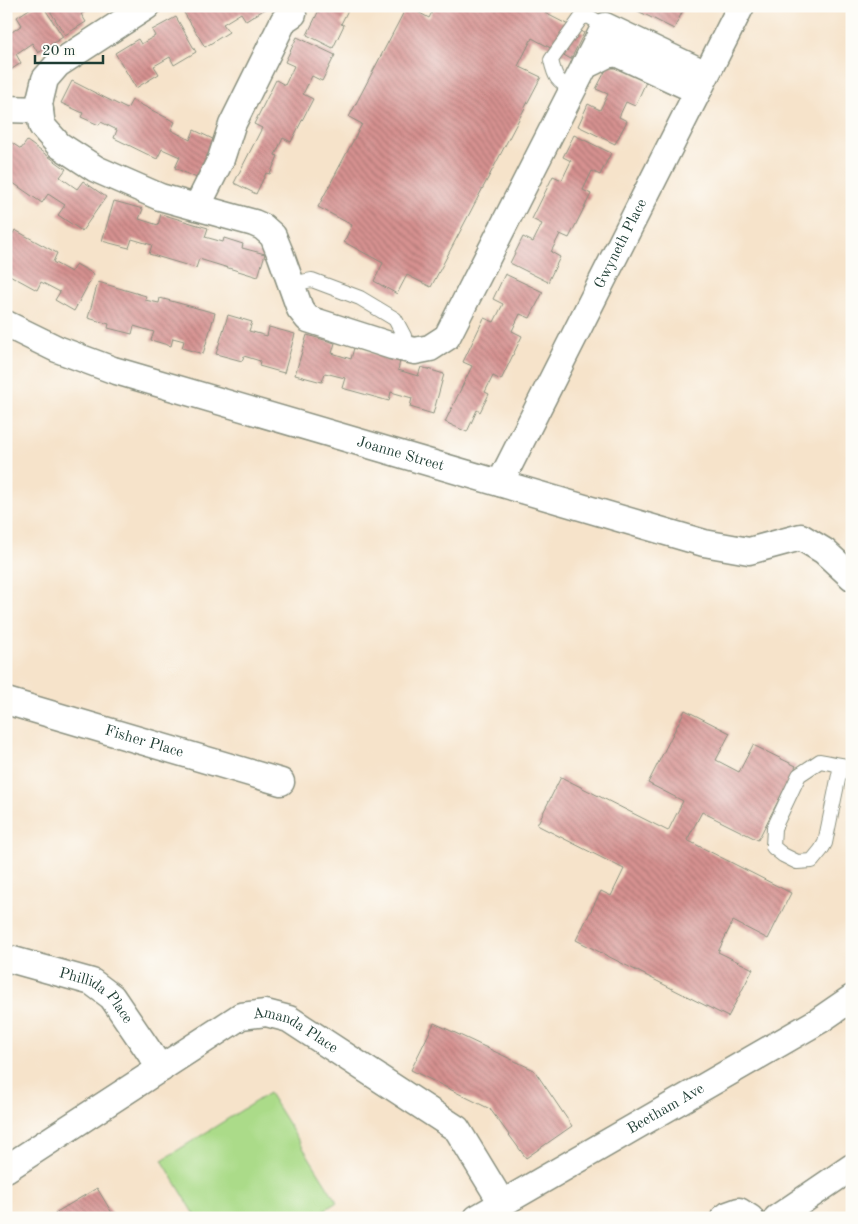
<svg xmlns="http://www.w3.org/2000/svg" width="858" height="1224" font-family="'Old Standard TT',serif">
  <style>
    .pitch { fill: #abdb89; stroke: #658c5e }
    .building { fill: url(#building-back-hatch) }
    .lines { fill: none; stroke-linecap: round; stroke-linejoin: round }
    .lane-casing { stroke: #8a907f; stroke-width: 16 }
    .street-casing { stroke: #8a907f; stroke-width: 29 }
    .lane { stroke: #fff; stroke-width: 14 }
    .street { stroke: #fff; stroke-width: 26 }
    .labels { text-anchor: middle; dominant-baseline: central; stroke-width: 4; stroke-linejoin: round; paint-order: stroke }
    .street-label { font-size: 15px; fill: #1f3d34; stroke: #fdfcf7 }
  </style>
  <defs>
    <pattern id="building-back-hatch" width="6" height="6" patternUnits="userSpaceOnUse" patternTransform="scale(1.25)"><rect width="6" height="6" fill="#d69190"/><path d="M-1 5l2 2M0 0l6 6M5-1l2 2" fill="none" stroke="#ad7876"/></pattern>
  </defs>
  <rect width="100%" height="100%" fill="#fdfcf7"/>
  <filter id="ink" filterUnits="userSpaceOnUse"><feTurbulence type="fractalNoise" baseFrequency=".02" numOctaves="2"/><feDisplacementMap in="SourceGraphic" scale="10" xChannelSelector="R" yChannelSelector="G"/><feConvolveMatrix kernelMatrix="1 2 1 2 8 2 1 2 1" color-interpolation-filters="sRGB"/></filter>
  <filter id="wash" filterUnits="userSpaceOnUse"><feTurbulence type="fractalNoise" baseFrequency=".0096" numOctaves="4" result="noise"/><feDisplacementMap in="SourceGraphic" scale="20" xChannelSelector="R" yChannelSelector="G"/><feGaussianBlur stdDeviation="1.12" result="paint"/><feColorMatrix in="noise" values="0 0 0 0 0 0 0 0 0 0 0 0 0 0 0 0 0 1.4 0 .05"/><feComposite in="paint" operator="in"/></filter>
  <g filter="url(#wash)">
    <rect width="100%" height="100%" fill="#f6e3ca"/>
    <path class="pitch" d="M269,1093L337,1202L312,1218H197L162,1160Z"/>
    <g id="blocks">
      <g class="building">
        <path d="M34,6H43L63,37L38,53L32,43L16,54L21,63L6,73V36L22,25L17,17Z"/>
        <path d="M47,6H94L81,14L86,22L65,35Z"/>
        <path d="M191,6H270L246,21L241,13L223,24L229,32L205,47L183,11Z"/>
        <path d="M321,6H350L341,24L344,25L333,48L307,35Z"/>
        <path d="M407,6L429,18L435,6H549L545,13L584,33L571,59L532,38L518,66L541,77L431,287L407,275L397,294L374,281L383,263L344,242L352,225L318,207L362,124L349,117Z"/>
        <path d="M638,6H685L674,29L636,10Z"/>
        <path d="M176,17L196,52L174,65L170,57L154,66L159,74L136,88L115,53L138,39L141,44L155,36L152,30Z"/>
        <path d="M297,37L335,55L322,81L312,76L303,94L313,99L291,142L283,138L275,155L278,156L270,174L266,173L256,194L234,183L262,128L254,124L276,80L285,85L294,66L285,62Z"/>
        <path d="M609,64L646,82L635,106L626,102L619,117L627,121L615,144L578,126L588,104L600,110L608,94L596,89Z"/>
        <path d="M72,81L127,109L132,100L175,122L171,130L190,140L194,130L219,142L201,180L175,168L180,157L162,149L157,159L114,138L117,130L101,122L99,125L81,117L83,113L61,103Z"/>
        <path d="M574,135L611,153L600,175L592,171L583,190L591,194L569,238L560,234L551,252L560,257L548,282L510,263L523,237L533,242L542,224L532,219L553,176L562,180L571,161L563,157Z"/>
        <path d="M6,139L21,149L27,141L66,169L60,177L77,189L83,181L106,197L82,231L58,215L65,205L48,194L42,203L6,178V170L8,168L6,167Z"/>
        <path d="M114,201L143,209L139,219L158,225L161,214L208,228L205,237L223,242L224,238L243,244L242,248L265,254L258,277L199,259L196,268L149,254L152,245L132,239L129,248L102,241Z"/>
        <path d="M15,230L57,253L53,262L71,272L76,264L94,274L74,311L55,300L60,292L41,282L37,290L6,273V238L9,240Z"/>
        <path d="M505,274L543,292L530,318L520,314L512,331L522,336L501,380L493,376L485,392L489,394L480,412L477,410L467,432L445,422L472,366L463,362L484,318L494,322L503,304L493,299Z"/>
        <path d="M98,282L146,296L145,300L159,303L160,298L215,313L203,354L182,348L184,341L173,338L171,346L151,340L154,332L134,326L132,334L108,328L109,324L88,318Z"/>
        <path d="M228,315L252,322L249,331L267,336L269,327L295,334L284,373L259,366L260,361L244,356L242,361L216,354Z"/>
        <path d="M307,335L335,343L332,353L351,359L354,348L400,361L398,370L418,376L421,367L444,374L433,414L410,407L412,398L391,392L389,401L342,388L345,378L325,373L322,382L295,375Z"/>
        <path d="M685,710L730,733L716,760L739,772L753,745L796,766L758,840L702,812L687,840L791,893L768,939L733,921L718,952L753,969L728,1017L576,940L601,891L611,896L624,869L537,825L561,777L668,831L683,801L648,783Z"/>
        <path d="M434,1023L534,1070L572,1126L526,1158L490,1109L411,1070Z"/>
        <path d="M97,1188L115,1218H58L55,1213Z"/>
      </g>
    </g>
  </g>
  <g filter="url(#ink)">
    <use href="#blocks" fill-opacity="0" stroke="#8a907f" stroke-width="1"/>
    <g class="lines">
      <defs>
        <g id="lane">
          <path d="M573,90C557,81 555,78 551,60L581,18L588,16L605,26"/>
          <path d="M291,284L312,280L360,298L395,319L404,336L405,349"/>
          <path d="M841,765L825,843L821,850L812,861L797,862L783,855L773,847L774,828L799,775L820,761C830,763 841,765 852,767"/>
        </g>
        <g id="street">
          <path d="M147,6L58,64L45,79L39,104L42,126L59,145L96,169L160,197L254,223L263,227L273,236L280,253L300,309L308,319L392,346L415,351L430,348L447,337L605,26L706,74"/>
          <path d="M585,65C598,62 603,52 618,54L698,91"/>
          <path d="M6,109L40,110"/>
          <path d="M197,207L221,159L232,125L284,20L293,14"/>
          <path id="s1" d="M6,324L57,349L113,370L704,543L749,551L801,537L824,551L852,577"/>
          <path id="s2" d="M500,483L741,6"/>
          <path id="s3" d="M6,701L281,782"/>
          <path id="s4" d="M6,958L92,982L112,997L161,1069"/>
          <path id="s5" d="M6,1169L241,1016L266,1013L289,1019L457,1129L502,1203"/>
          <path id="s6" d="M477,1218L820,1020L852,998"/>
          <path d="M724,1218L728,1215L739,1211L750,1218"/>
          <path d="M777,1218L852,1167"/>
        </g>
      </defs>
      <use href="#lane" class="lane-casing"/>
      <use href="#street" class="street-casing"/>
      <use href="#lane" class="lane"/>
      <use href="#street" class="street"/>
    </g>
  </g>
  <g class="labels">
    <g class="street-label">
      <text stroke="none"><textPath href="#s2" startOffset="268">Gwyneth Place</textPath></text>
      <text stroke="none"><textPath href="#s1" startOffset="416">Joanne Street</textPath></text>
      <text stroke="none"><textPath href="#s3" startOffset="144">Fisher Place</textPath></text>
      <text stroke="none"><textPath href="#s4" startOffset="100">Phillida Place</textPath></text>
      <text stroke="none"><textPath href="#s5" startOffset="339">Amanda Place</textPath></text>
      <text stroke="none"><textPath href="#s6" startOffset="218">Beetham Ave</textPath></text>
    </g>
  </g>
  <rect width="858" height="1224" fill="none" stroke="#fdfcf7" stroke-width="25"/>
  <path d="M35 55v8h68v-8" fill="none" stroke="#1f3d34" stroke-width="2.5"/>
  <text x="42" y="55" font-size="15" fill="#1f3d34" stroke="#fdfcf7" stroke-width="4" paint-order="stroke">20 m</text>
</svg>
